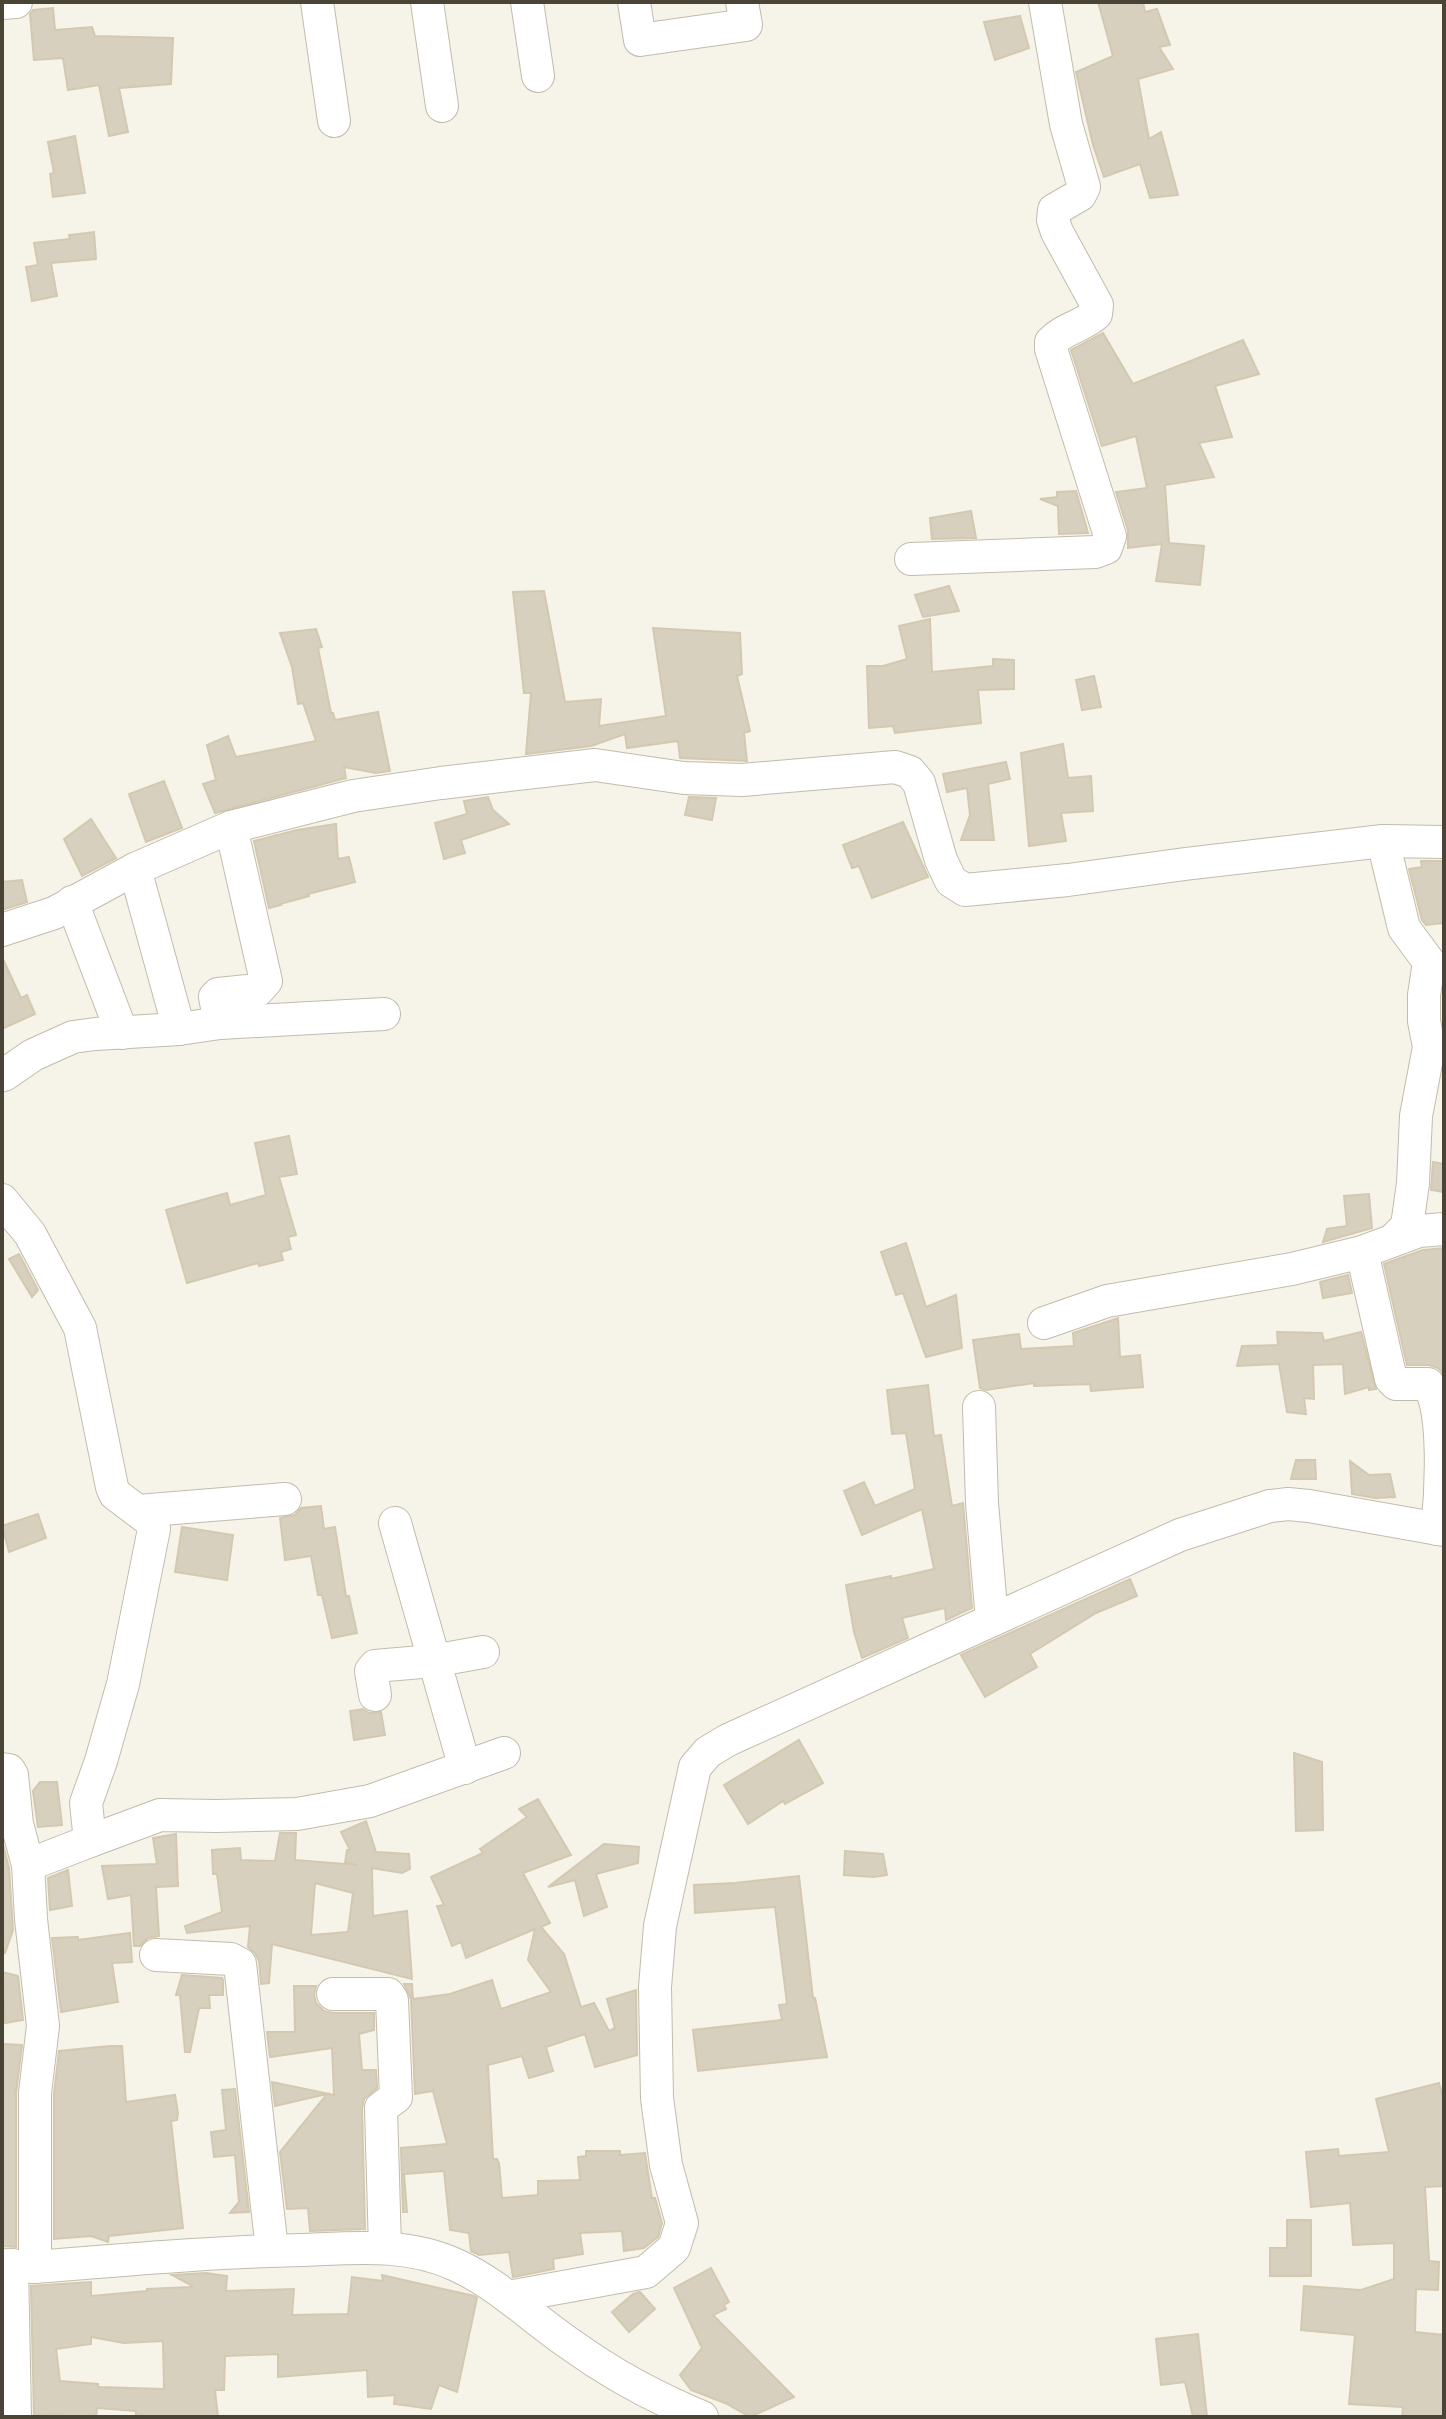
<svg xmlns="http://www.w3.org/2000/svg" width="1446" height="2419" font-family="'Exo 2',sans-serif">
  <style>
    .building { fill: #d8d0be; stroke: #d3c9b0; stroke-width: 2; fill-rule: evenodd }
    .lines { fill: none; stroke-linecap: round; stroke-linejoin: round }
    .minor-casing { stroke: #c2bcab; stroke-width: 34 }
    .minor { stroke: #fff; stroke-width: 32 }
  </style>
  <rect width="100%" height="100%" fill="#f6f3e9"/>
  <g class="building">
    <path d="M1098,2H1143L1145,12L1157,9L1170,45L1159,47L1173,69L1138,79L1149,139L1161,132L1178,195L1150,198L1140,164L1104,177L1093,145L1076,72L1113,56Z"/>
    <path d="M53,8L55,30L92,27L95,36L173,38L171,84L119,88L128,132L109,136L99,85L68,90L63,58L34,60L30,14L33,10Z"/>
    <path d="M1020,16L1029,48L995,60L984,22Z"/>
    <path d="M75,136L85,193L53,197L50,174L54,173L48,142Z"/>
    <path d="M94,232L96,259L51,263L57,296L32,301L26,267L38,265L34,243L70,239L69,235Z"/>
    <path d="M1103,333L1133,384L1243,340L1259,374L1215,386L1232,437L1199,443L1214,477L1165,485L1169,543L1204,546L1200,585L1156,581L1162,544L1128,548V530L1116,492L1147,488L1136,436L1102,446L1071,350Z"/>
    <path d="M1076,491L1088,533L1059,534L1058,506L1040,499L1057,497V492Z"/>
    <path d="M971,511L976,538L932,539L930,518Z"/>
    <path d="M949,586L959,611L923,617L915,595Z"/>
    <path d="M544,591L565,702L601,699L599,726L666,716L653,628L740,633L742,674L737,676L750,731L744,733L747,761L680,758L678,741L627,748L625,734L591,746L526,754L531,693H524L513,592Z"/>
    <path d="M930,619L932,672L993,666V659L1014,660V689L978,690L981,723L895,733L893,726L869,728L867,666H883L907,659L899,626Z"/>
    <path d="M316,629L322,647L318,648L331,713H333L335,720L378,712L390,771L376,773L344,767L346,778L215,813L203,784L216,780L207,745L228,736L236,757L316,741L303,703L298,704L292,667L280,633Z"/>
    <path d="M1094,676L1101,707L1082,710L1076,680Z"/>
    <path d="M1063,744L1068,778L1091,776L1093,811L1061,813L1066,841L1029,846L1021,753Z"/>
    <path d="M1006,762L1010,779L988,784L994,840H961L970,815L967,788L947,792L943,774Z"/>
    <path d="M164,781L182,828L146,842L129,794Z"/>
    <path d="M488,797L493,810L509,824L461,840L465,853L444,859L435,823L467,814L464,801Z"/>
    <path d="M689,797L716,798L712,820L685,815Z"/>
    <path d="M91,819L116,858L82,876L64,839Z"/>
    <path d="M903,822L928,877L872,898L859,866L852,868L843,845Z"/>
    <path d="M336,824L338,859L349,857L355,882L308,894L309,896L280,904L281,905L269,908L254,841L297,830Z"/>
    <path d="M1421,861H1444V923L1426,925L1422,920L1409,869L1422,867Z"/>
    <path d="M22,880L27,902L2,910V882Z"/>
    <path d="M2,957L21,998L27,995L35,1014L2,1029Z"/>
    <path d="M289,1136L297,1174L279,1177L296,1235L288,1237L291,1249L281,1252L283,1260L259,1266L258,1263L187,1283L166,1210L227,1193L230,1205L266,1195L255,1143Z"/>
    <path d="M1433,1162L1444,1164V1192L1431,1190Z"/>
    <path d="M1369,1194L1372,1228L1323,1242L1327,1229L1347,1226L1344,1196Z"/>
    <path d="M906,1243L926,1307L956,1295L962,1348L926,1357L903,1293L896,1295L881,1252Z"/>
    <path d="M1444,1248V1374L1438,1368L1429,1365H1407L1384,1264L1423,1250Z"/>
    <path d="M19,1254L38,1290L32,1297L9,1259Z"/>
    <path d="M1348,1275L1352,1293L1323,1298L1320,1282Z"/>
    <path d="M1118,1318L1120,1357L1140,1355L1143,1387L1091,1391L1090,1384L1034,1386V1383L986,1390L980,1388L973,1340L1019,1334L1021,1349L1074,1346L1073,1333Z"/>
    <path d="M1277,1332L1322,1333L1324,1341L1361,1332L1376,1389L1369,1390V1387L1345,1394L1343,1364L1313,1365L1314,1399L1304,1398L1306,1414L1287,1412L1279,1364L1237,1366L1242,1346L1278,1345Z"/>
    <path d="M928,1385L934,1436L941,1435L952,1506L963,1503L972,1608L946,1620L945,1608L902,1618L908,1638L862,1658L854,1632L846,1585L891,1576V1579L934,1569L922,1509L862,1535L844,1491L864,1482L875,1506L915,1489L906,1433L892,1434L887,1390Z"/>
    <path d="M1296,1460H1315L1316,1479H1291Z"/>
    <path d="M1350,1461L1369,1475L1390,1474L1395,1497L1375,1498L1352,1494Z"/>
    <path d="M321,1506L324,1529L335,1527L346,1596H349L357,1633L332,1638L322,1595H318L311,1556L285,1560L280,1518L295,1515L301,1508Z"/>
    <path d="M38,1514L46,1538L9,1552L2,1526Z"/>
    <path d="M182,1527L233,1535L227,1580L175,1572Z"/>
    <path d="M1130,1579L1137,1596L1096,1613L1030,1654L1037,1667L985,1697L961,1655Z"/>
    <path d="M363,1709L369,1713L381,1712L385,1735L354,1740L350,1711Z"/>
    <path d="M799,1740L823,1783L785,1804L783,1801L748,1824L724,1785Z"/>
    <path d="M1294,1753L1322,1762L1323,1830L1296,1831Z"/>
    <path d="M40,1782H57L62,1825L38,1827L33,1791Z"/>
    <path d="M538,1799L571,1855L523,1873L550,1923L541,1927L564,1954L581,2007L594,2003L609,2031L615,2028L607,1999L636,1990L637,2055L595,2067L585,2034L546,2047L553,2071L529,2078L522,2056L488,2065L493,2159H497L499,2163L502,2198L538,2195V2181L580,2180L578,2157L586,2156V2151H620V2155L645,2153L652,2198H655L662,2223L658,2237L644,2248L624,2251L622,2231L580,2233L583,2254L553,2259L554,2269L513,2277L509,2252L479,2255L471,2251L469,2233L450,2230L444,2171L404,2174L407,2212H403L401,2148L447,2144L433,2091L415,2094L411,1999L404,1984H412L413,1999L450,1994L492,1980L501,2009L551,1992L528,1960L535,1929L466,1958L461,1942L452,1946L437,1906L444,1905L431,1877L483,1853L480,1849L527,1817L519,1809Z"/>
    <path d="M366,1821L376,1852L409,1854L410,1869L402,1873L372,1868L373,1916L407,1911L412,1979L272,1944L269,1983L261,1984L259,1961L255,1953L248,1947L250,1926L187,1933L185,1926L222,1912L217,1874H213L212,1850L240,1848L241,1860L275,1861L280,1833H296L295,1860L358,1865L345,1863L347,1850H350L341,1832ZM315,1883L353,1893L348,1932L311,1935Z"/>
    <path d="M176,1834L178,1886L156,1887L159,1936L148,1938L140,1946H134L131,1895L108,1899L102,1866L157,1864L153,1838Z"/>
    <path d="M2,1841L9,1868L13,1930L5,1953L2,1952Z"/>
    <path d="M604,1844L639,1847L638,1863L596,1874L607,1907L584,1916L575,1880L548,1887Z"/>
    <path d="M845,1851L883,1854L887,1875L874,1877L844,1875Z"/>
    <path d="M68,1870L72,1906L50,1910L48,1878Z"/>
    <path d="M799,1876L813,1998H815L827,2057L698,2071L693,2030L782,2020L779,2005L787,2004L775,1907L695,1913L694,1885L735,1883Z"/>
    <path d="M130,1933L132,1962L112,1963L118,2002L61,2012L52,1938L78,1937V1940Z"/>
    <path d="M2,1972L18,1976L23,2020L5,2023Z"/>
    <path d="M182,1975L222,1978L223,1980V1995H209L210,2008H199L190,2052H185L180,1995H176Z"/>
    <path d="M294,1986H316L314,1995L316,2003L324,2011L333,2013H374V2030L359,2034L362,2070H376L377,2088L364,2099L362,2109L365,2229L310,2231L308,2208L287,2209L280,2152L327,2094L275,2106L272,2082L334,2095L332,2048L270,2057L267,2032H295Z"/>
    <path d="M2,2044L22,2045L16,2093V2247L2,2246Z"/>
    <path d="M110,2046H122L126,2102L175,2095L178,2113L177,2120L171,2121L183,2228L109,2236L108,2242L91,2236L54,2239V2094L59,2051Z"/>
    <path d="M1439,2083L1444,2102V2186L1425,2187L1429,2261L1439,2262L1438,2290L1416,2289L1415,2332L1444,2335V2417H1402L1403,2407L1349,2404L1355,2335L1301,2330L1304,2286L1361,2290L1394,2279V2243L1353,2245L1350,2203L1311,2207L1306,2152L1338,2149L1339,2156L1389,2152L1376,2099Z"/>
    <path d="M235,2089L249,2212L230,2213L239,2202L235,2155L214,2157L211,2132L226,2130L222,2090Z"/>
    <path d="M1287,2220H1311V2276H1270V2248H1287Z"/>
    <path d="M711,2268L729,2302L724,2305L726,2309L713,2315L794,2397L750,2417L725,2403L691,2390L680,2375L702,2348L674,2288Z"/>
    <path d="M206,2273L227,2276L226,2291L294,2289L292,2315L348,2314L352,2277L383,2281L382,2275L474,2296L477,2298L457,2392L439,2385L431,2409L394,2404L395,2395L368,2397L367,2370L278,2377V2354L225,2356L224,2390H215L218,2417H136V2411L97,2408L96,2417L34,2415L31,2286L91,2282V2296L147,2291V2289L192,2287L191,2285L172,2275ZM91,2337L124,2343L163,2341L164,2389L98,2387V2384L60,2381L56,2349L91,2344Z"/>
    <path d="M640,2292L655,2309L629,2332L612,2312L633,2294Z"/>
    <path d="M1198,2334L1207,2417H1193L1185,2382L1161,2385L1156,2339Z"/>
  </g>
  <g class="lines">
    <defs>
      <g id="minor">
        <path d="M317,2L334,121"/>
        <path d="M427,2L442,106"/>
        <path d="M527,2L538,76"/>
        <path d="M634,2L640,40L746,25L742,2"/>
        <path d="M2,3L16,2"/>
        <path d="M911,559L1095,552L1106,548L1110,536L1051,349V342C1063,329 1083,326 1096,314L1097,305L1057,232L1053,220L1054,210L1080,195L1084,187L1066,124L1045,2"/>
        <path d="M1383,841L1404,928L1429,962L1424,995V1021L1429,1047L1416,1116L1413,1183L1407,1226L1395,1238"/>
        <path d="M135,869L179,1029"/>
        <path d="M72,902L122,1033"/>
        <path d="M2,930L54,913L135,869L231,827L353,796L441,783L595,765L684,778L742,780L895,767L910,772L919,783L941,860L951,881L965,890L1068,880L1185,864L1383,841L1444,842"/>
        <path d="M220,1023L215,997L218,994L258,990L266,981L231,827"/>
        <path d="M4,1075L33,1055L73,1037L95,1034L179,1029L220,1023L384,1014"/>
        <path d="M2,1200L30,1234L80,1328L112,1487L115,1494L152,1522L154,1529L123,1684L101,1761L86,1803L90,1841L28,1865L17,1824L12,1775L9,1770L2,1769"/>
        <path d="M1362,1252L1391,1379L1396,1384H1428C1446,1411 1441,1495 1437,1529"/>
        <path d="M1044,1323L1107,1301L1292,1269L1362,1252L1419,1231L1444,1229"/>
        <path d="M979,1407L982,1503L992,1620"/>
        <path d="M138,1511L285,1499"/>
        <path d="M395,1523L465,1768"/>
        <path d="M375,1695L371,1671L375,1666L433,1661L483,1652"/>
        <path d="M90,1841L160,1815L216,1816L297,1814L370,1801L504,1753"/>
        <path d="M28,1865L31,1919L43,2026L35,2093V2267"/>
        <path d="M156,1955L231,1959L240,1964L272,2250"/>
        <path d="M333,1994H388L392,2000L396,2097L381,2108L385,2248"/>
        <path d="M2,2265L35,2267C124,2260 212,2252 301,2250C353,2248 407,2242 456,2265C498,2284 532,2318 570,2344C610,2373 656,2398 702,2417"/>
        <path d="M12,2265L15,2417"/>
        <path d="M508,2297L646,2272L674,2248L682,2223L666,2165L657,2098L655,1987L660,1926L695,1767L708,1752L728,1740L1180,1535L1270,1506L1288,1504L1309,1506L1444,1530"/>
      </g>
    </defs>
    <use href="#minor" class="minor-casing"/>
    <use href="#minor" class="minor"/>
  </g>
  <rect width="1446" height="2419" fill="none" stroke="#4a4437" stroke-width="8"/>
</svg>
